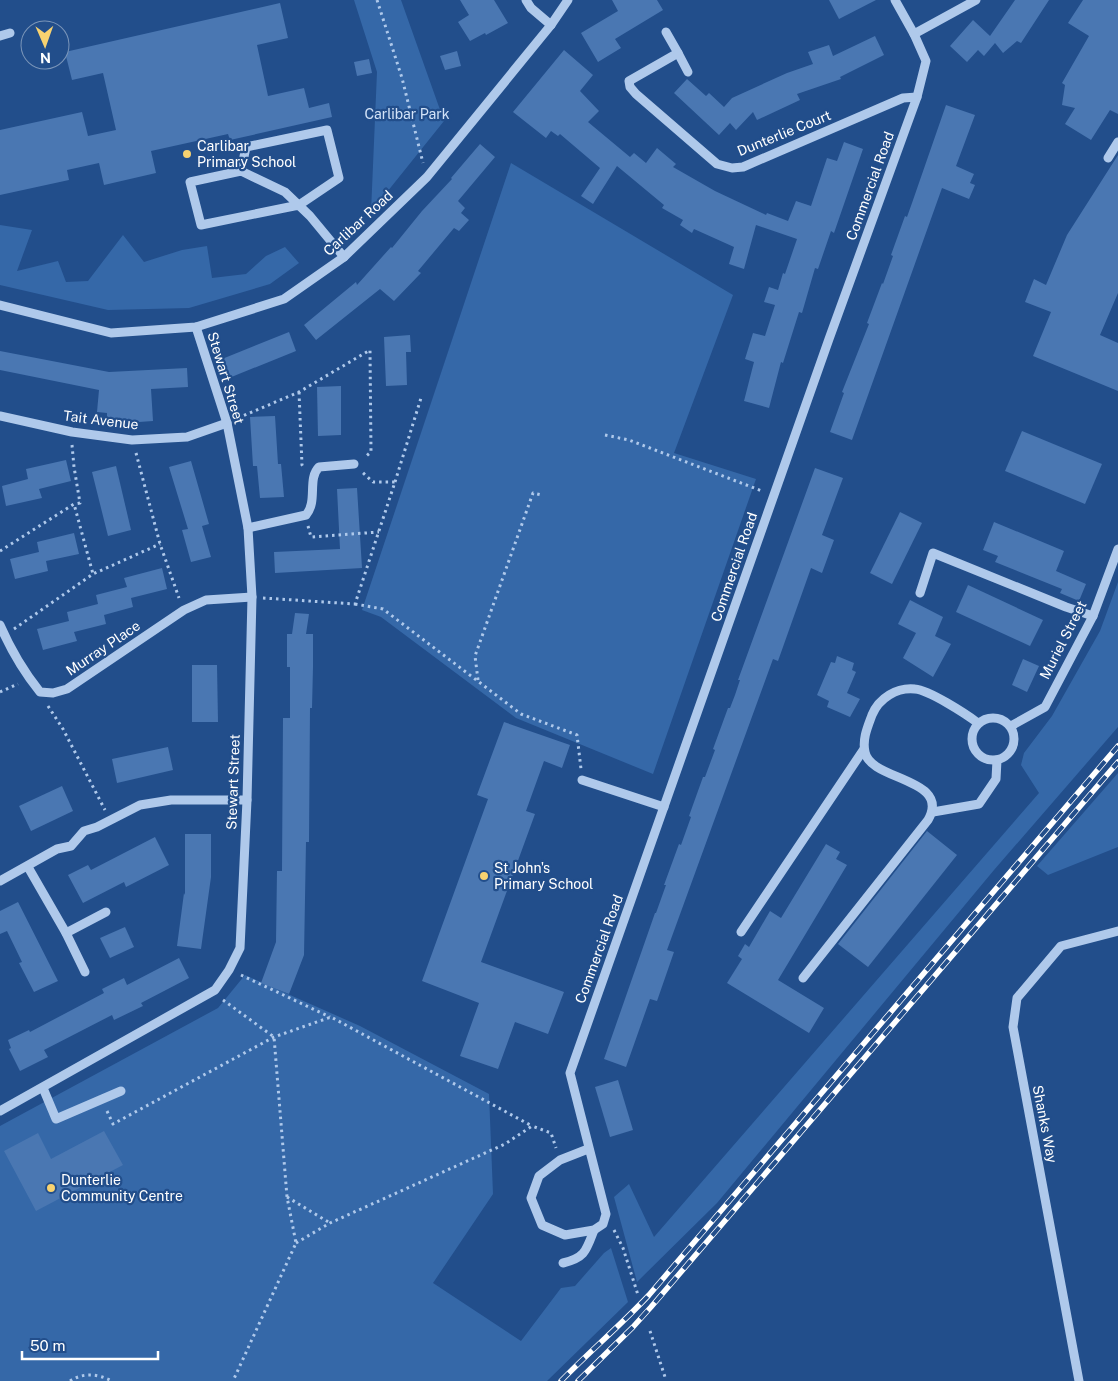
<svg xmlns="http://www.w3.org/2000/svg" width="1118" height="1381" font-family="'Public Sans',sans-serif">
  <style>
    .green { fill: #3568a8 }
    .building { fill: #4a77b2 }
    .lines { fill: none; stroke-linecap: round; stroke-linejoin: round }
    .path { stroke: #afc9eb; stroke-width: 3; stroke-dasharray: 2.5 4; stroke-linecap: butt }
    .minor { stroke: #afc9eb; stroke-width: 9 }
    .rail-casing { stroke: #fff; stroke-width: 5.5 }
    .rail { stroke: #224e8b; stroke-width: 4; stroke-dasharray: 11; stroke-linecap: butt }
    .poi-dot { fill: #f7d270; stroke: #224e8b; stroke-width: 2 }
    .labels { text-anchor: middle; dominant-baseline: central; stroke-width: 4.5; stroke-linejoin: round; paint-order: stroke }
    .park-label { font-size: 14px; fill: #d3e3f8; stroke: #224e8b }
    .street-label { font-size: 14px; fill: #fff; stroke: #224e8b }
    .poi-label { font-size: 14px; fill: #fff; stroke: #224e8b; text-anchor: start }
  </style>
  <rect width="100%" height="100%" fill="#224e8b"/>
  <g class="green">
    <path d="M354,0H401L444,121L371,212L377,72Z"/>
    <path d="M511,163L733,295L674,453L756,479L653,774L516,718L381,617L362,610Z"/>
    <path d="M0,225L32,230L17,271L58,261L66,282L88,281L123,235L144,262L182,250L207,246L212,278L246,274L266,256L285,247L299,263L270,284L189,308L108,310L0,285Z"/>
    <path d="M1118,582V727L994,870L717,1203L637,1282L614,1197L629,1184L654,1237L1039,793L1021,765L1024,753L1052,716L1100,631Z"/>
    <path d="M1118,773V847L1048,875L1037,866Z"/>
    <path d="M245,975L360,1026L489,1094L493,1194L433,1283L521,1341L561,1288L575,1286L604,1253L611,1248L628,1302L547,1381H0V1126L218,1008Z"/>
  </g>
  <g class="building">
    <path d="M460,0H494L508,23L486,35L485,33L470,41L458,22L469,15Z"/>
    <path d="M612,0H657L663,10L615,39L621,48L598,62L581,33L618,11Z"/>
    <path d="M829,0H876L839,19Z"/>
    <path d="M1015,0H1049L1021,43L1017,41L1003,53L995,43L984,56L978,50L967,62L950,46L973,20L990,36Z"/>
    <path d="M1083,0H1118V114L1110,110L1091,140L1065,124L1075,108L1062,105L1065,85L1062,83L1089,36L1068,23Z"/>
    <path d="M280,3L288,38L257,45L268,96L304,88L309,108L329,103L332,117L230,140L228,134L151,151L156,173L104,185L99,163L67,170L69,180L0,195V130L82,112L88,136L116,130L103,73L72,80L65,52Z"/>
    <path d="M875,36L884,55L840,77L841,79L797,94L800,100L757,120L753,112L736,130L730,123L719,135L674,93L687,79L706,96L709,93L724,107L732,98L787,73L813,64L808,52L829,45L833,56Z"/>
    <path d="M564,50L593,75L580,91L599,111L588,122L630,157L634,153L646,163L657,148L676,164L673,167L715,191L766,215L767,213L788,221L796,201L811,206L827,158L837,161L844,142L863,149L834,233L831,231L818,269L815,268L802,313L799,312L783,363L781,362L769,408L744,401L754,362L745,359L753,333L765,336L775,305L764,302L769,287L778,290L783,273L785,274L797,239L756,225L744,269L729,264L734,247L694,229L692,233L680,225L683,220L662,208L664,205L617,166L593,204L581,196L600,168L560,134L558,136L551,131L546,138L513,112Z"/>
    <path d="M457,51L461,66L445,70L440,56Z"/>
    <path d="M369,59L372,73L357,76L354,62Z"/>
    <path d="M946,105L975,115L956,166L974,174L970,183L975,185L969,199L942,188L852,440L830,432L844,393L842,392L869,324L867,323L882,283L883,284L893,256L891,255L905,216L907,217L912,203Z"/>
    <path d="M480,144L495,157L458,201L465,208L461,213L469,220L459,231L454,228L418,271L421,273L394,301L380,289L316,340L304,325L356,282L357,285L391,247L392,248L422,211L452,179L451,178Z"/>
    <path d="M1118,155V293L1100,335L1118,343V391L1033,356L1051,312L1025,302L1034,279L1046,285L1067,235Z"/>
    <path d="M289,332L296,351L229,378L222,359Z"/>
    <path d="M410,335L411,352H406L407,385L386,386L384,337Z"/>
    <path d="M0,351L109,372L187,368L188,387L151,389L153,421L125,423V424H107V413L97,412L99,390L0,370Z"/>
    <path d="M341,386V435L318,436L317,387Z"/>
    <path d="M275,416L278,464H281L284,497L260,498L257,466H253L250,417Z"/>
    <path d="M1022,431L1102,464L1085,504L1005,471Z"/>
    <path d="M66,460L71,481L39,489L42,498L6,506L2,486L28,479L26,469Z"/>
    <path d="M191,461L209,524L202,526L211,557L191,562L182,530L188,529L169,467Z"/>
    <path d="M116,466L131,530L108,536L92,472Z"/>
    <path d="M815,468L843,478L822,535L834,540L822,573L811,568L778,661L773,659L667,950L674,952L657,1001L650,999L626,1067L604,1059L655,913H656L666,885H664L679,844L681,845L691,817L689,816L703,777H705L715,750L713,749L728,708H730L735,695L740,680H738Z"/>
    <path d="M357,488L362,568L275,573L274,552L340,549L337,489Z"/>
    <path d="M900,512L922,523L892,584L870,573Z"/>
    <path d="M994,522L1064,551L1056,571L1086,584L1079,601L1060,593L1062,589L995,562L998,556L983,550Z"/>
    <path d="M74,533L79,554L46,561L48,571L15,579L10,559L39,552L37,542Z"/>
    <path d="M162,568L167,589L131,598L133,607L104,615L106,624L74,632L77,641L43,650L37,629L69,621L67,612L98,604L96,595L127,587L124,578Z"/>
    <path d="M968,585L1043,620L1030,646L956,612Z"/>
    <path d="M910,600L943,617L935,636L951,644L933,677L903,658L916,633L898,624Z"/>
    <path d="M295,613L309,614L306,634H313V667L312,708H310L309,842H306L304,955L289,994L261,983L276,942L277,871H282L283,718H290V667H287V634H292Z"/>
    <path d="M837,656L854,663L852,670L856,672L847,693L860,699L850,717L827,707L829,701L817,695L831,662L835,663Z"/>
    <path d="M1023,659L1039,666L1027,692L1012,685Z"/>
    <path d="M192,665H217L218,722H192Z"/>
    <path d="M504,722L570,745L562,768L544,761L526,811L535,814L481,962L564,992L548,1034L515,1022L498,1069L460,1056L479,1003L422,981L488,799L477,795Z"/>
    <path d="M168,747L173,770L117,783L112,759Z"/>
    <path d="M62,786L73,811L31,831L19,806Z"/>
    <path d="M927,831L957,855L868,967L838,944Z"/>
    <path d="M185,834H211V877L201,949L177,946L184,893L185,895Z"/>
    <path d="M155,837L169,865L126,887L124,882L83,903L68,875L88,865L91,870Z"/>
    <path d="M826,844L840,852L836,859L847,865L778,980L824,1008L809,1033L727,983L742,959L738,956L745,944L749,947L770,911L781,918Z"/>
    <path d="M18,902L58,981L34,992L19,963L22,962L7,931L0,934V911Z"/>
    <path d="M125,927L134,947L110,958L100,938Z"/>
    <path d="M179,958L189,978L141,1003L143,1006L114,1020L112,1015L44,1050L48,1057L20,1071L9,1049L11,1048L8,1040L29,1030L30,1032L104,993L102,989L124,978L127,985Z"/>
    <path d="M618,1080L633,1130L610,1137L595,1087Z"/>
    <path d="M104,1131L123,1165L36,1211L4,1151L38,1133L51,1159Z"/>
  </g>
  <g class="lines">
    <g class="path">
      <path d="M377,0L402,78L423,163"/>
      <path d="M299,392L302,465L304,468"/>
      <path d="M238,418L299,392L370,350L371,452L365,457"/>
      <path d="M605,435L629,440L762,491"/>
      <path d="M72,445L74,467L80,503L74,504"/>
      <path d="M136,453L160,544L179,598"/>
      <path d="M395,482L421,398"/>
      <path d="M308,526L311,537L379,532"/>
      <path d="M0,551L74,504L93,574"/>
      <path d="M263,598L355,604L395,482H373L362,472"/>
      <path d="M355,604L383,609L521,714L577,735L581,769"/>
      <path d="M14,629L93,574L160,544"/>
      <path d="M478,680L475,656L533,493L542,495"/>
      <path d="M0,692L18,684"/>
      <path d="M48,706L63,729L105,810"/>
      <path d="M241,975L330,1017"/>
      <path d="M223,1000L274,1037L287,1197L296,1243L233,1381"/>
      <path d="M107,1111L113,1124L274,1037L331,1017L532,1126"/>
      <path d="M287,1197L330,1223"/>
      <path d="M614,1230L623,1248L638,1295"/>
      <path d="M296,1243L330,1223L505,1144L532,1126L551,1133L556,1148"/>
      <path d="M650,1331L665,1377"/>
      <path d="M70,1381C84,1372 98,1374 112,1381"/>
    </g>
    <g class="minor">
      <path d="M526,0L531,8L551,25"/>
      <path d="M666,32L678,53L629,81L630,87L636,94L717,164L732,168L743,167L903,98L917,97"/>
      <path d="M914,34L976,0"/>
      <path d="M0,36L10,33"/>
      <path d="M678,53L688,72"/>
      <path d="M1108,158L1118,142"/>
      <path d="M241,171L246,147L327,130L339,178L299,205L201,225L190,182L241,171L285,192L310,216L344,257"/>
      <path d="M0,305L111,333L196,327L284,299L344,257L427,177L551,25L568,0"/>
      <path d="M0,416L72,432L132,440L187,437L227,423"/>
      <path d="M248,528L306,515C318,501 307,479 319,467L354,464"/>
      <path d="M920,593L933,553L1066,607L1093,616"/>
      <path d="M0,625C10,648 24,672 40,692L53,693L67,689L184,610L206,600L252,597"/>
      <circle cx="993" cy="739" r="21"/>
      <path d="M1011,726L1045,707L1093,616L1118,549"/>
      <path d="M582,780L664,807"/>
      <path d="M933,812L979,804L996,779L997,760"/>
      <path d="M28,867L66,933L85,972"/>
      <path d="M0,881L57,849L71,846L84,831L97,827L140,805L171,800H247"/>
      <path d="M741,932L864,749"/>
      <path d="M66,933L106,912"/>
      <path d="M803,978L928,820C952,778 870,781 865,752C862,739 868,726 872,715C879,698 897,687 915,689C929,690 966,714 978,723"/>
      <path d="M43,1088L56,1119L121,1091"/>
      <path d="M0,1111L215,990L229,970L240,948L247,800L252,597L248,528L227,423L196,327"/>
      <path d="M588,1149L560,1160L539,1176L531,1198L542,1225L565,1235L594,1230L603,1224L606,1214L570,1073L829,339L917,97L926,61L914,34L895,0"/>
      <path d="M563,1263C585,1258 586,1251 594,1230"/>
      <path d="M1079,1381L1013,1027L1017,998L1061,946L1118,931"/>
    </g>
    <defs>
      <g id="rail">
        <path d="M561,1381C589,1352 621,1325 649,1295L1118,746"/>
        <path d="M578,1381L633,1327L651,1307L1118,762"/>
      </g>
    </defs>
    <use href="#rail" class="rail-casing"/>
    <use href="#rail" class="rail"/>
  </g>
  <g class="poi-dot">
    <circle cx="187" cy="154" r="5"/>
    <circle cx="484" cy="876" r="5"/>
    <circle cx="51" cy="1188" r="5"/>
  </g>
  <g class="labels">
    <g class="park-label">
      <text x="407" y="114">Carlibar Park</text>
    </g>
    <g class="street-label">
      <text transform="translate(784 133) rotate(-22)">Dunterlie Court</text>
      <text transform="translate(870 186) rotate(-70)">Commercial Road</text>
      <text transform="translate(358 223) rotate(-43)">Carlibar Road</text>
      <text transform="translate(226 378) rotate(73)">Stewart Street</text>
      <text transform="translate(101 420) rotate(7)">Tait Avenue</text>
      <text transform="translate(734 567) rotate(-71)">Commercial Road</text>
      <text transform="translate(1063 640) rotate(-63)">Muriel Street</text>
      <text transform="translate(103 648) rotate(-34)">Murray Place</text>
      <text transform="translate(233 782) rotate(-88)">Stewart Street</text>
      <text transform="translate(599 949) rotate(-70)">Commercial Road</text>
      <text transform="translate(1045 1124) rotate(79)">Shanks Way</text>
    </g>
    <g class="poi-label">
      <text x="197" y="146">Carlibar<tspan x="197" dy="16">Primary School</tspan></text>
      <text x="494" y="868">St John's<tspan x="494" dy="16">Primary School</tspan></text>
      <text x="61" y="1180">Dunterlie<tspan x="61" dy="16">Community Centre</tspan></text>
    </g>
  </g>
  <g transform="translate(45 45) rotate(178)"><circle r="24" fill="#224e8b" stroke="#7a95b9"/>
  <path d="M0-4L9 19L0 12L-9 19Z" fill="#f7d270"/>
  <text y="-8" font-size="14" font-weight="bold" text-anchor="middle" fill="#ffffff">N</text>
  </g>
  <path d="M22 1351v8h136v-8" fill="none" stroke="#ffffff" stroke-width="2.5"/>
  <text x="30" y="1351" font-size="15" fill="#ffffff" stroke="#224e8b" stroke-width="4" paint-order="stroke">50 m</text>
</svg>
